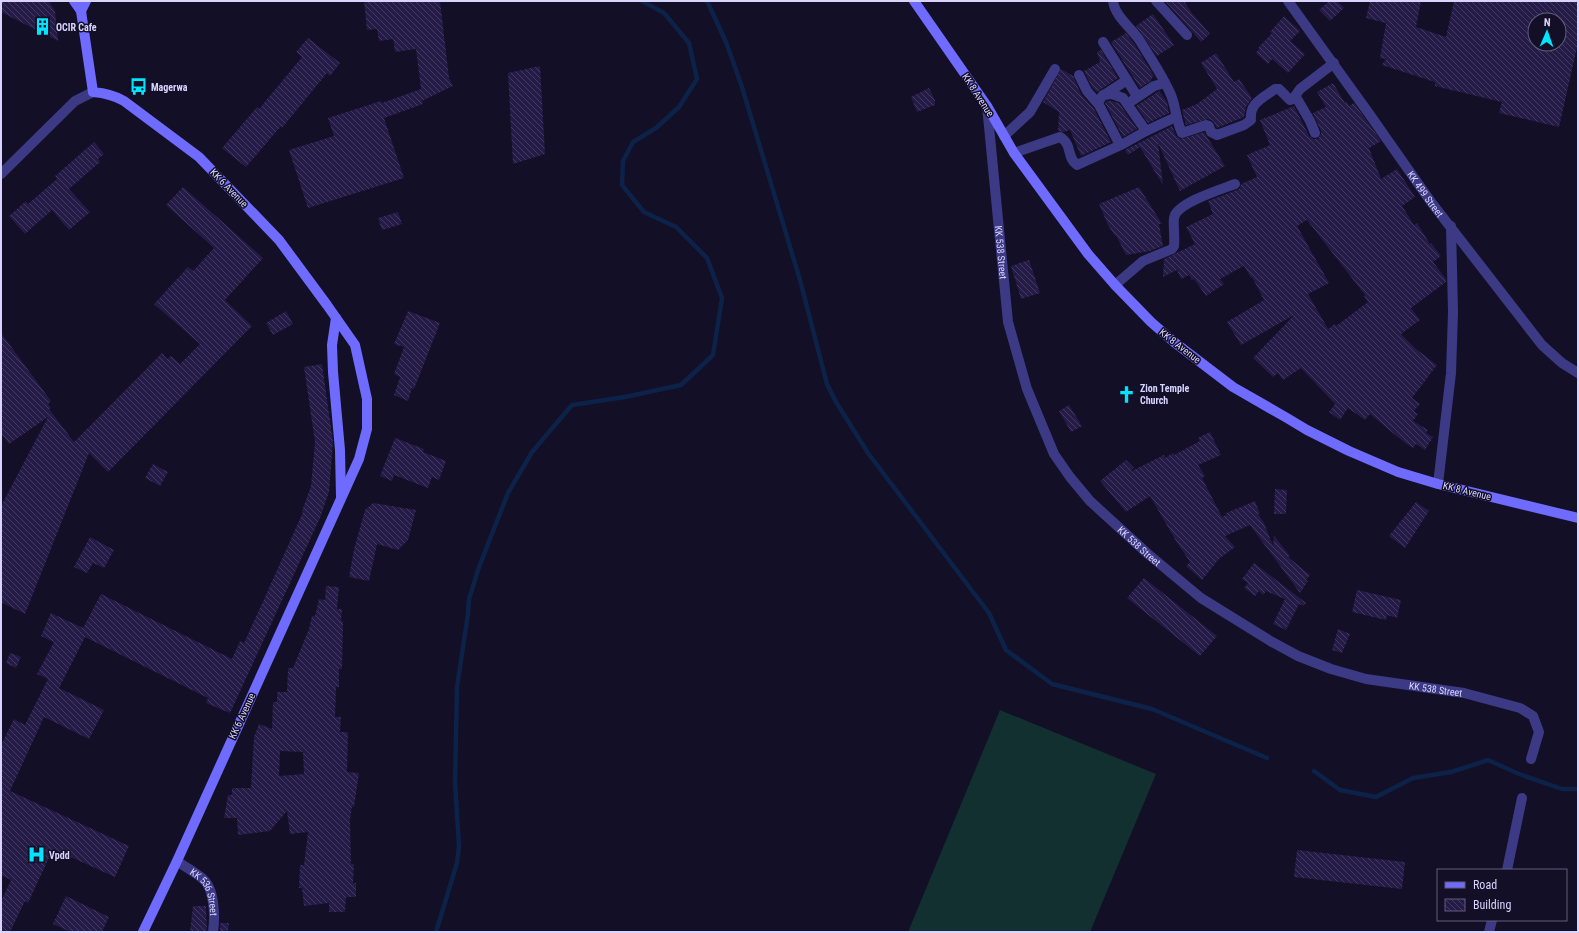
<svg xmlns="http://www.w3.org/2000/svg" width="1579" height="933" font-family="'Roboto Condensed',sans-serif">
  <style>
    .grass { fill: #12302f }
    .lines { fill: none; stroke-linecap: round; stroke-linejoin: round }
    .stream { stroke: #0c2248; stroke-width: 4.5 }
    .building { fill: url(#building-back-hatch); fill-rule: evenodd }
    .minor { stroke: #3d3a85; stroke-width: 10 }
    .secondary { stroke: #6f6bff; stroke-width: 10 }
    .labels { text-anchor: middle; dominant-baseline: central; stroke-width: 3; stroke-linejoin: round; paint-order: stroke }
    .poi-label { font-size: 10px; font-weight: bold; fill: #d9d4ff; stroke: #130f26; text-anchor: start }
    .street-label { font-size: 10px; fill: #d9d4ff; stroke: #130f26 }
  </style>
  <defs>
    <pattern id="building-back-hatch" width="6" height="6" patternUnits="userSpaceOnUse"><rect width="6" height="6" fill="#241b47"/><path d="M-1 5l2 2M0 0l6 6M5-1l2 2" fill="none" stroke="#433b63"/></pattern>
  </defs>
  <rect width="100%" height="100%" fill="#130f26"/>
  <path class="grass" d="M1000,710L1156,774L1090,932H908Z"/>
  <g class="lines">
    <g class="stream">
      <path d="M707,1L726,42L742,87L800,280L827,384L836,402L868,453L989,613L1006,650L1052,684L1152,709L1267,758"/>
      <path d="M1314,771L1340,790L1376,797L1413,778L1451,772L1488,760L1519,774L1562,789H1578"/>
      <path d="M436,932L457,863L459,846L455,782L457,687L468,614L469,599L479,567L508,493L532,452L572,405L625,397L681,385L713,355L722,298L707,258L676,227L644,212L622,185L623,161L633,142L656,128L679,107L697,79L689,43L664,13L642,1"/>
    </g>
  </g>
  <g class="building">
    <path d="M1,1H49L55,11L58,41L1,12Z"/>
    <path d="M364,1H440L449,78L453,86L422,101L423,104L384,118L404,178L308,208L289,150L334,136L328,118L381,101L382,103L421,89L416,49L395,52L393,39L379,41L377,29L367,30Z"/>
    <path d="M1165,1H1184L1192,13L1210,34L1201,42Z"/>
    <path d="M1329,1H1337L1344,8L1330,21L1319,10Z"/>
    <path d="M1370,1H1421L1416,27L1446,37L1454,1H1578V43L1559,127L1499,113L1502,102L1435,86V82L1382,65L1386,59L1380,58L1386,23L1366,18ZM1535,20H1559V44H1535Z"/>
    <path d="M1153,14L1174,45L1157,56L1136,26Z"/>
    <path d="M1284,16L1300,31L1290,41L1305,54L1288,73L1272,59L1268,64L1256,53L1259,49L1258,48L1272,33L1270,32Z"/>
    <path d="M1126,33L1135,45L1154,76L1151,79L1152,80L1140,88L1111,42Z"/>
    <path d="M308,38L340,63L330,76L327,73L282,128L281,126L246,167L222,148L257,107L259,109L302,57L296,52Z"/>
    <path d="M1101,50L1118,78L1097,92L1092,87L1084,71L1100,62L1097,52Z"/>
    <path d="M1216,53L1234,82L1239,79L1252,98L1246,107L1244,117L1217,128L1213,121L1208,119L1186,125L1182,110L1197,104L1217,89L1201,63Z"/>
    <path d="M540,66L545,154L513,164L508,73Z"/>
    <path d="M1061,69L1073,76L1081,94L1094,109L1111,142L1081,156L1070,130L1064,132L1058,131L1059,112L1043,102Z"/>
    <path d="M1333,83L1345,103L1347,102L1349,106L1354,103L1381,141L1369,148L1381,179L1397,169L1415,197L1402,206L1414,225L1417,223L1430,244L1431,243L1441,256L1433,262L1446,279V282L1411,308L1420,320L1401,334L1416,349L1437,365L1412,398L1420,404L1414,411L1418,414L1413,421L1428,430L1426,433L1433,437L1425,450L1416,444L1413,448L1405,443L1370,414L1365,420L1348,408L1340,420L1329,412L1335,404L1301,368L1283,380L1278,373L1273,377L1253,358L1294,315L1241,345L1227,322L1264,300L1252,277L1251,278L1244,266L1220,279L1224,284L1206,296L1194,279L1192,280L1189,275L1181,279L1177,270L1163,277L1164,259L1195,244L1186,227L1213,214L1208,201L1237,190L1240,188L1241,184L1257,177L1247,155L1270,145L1260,120L1294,106L1309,136L1314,139H1318L1321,134V131L1313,113L1326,107L1317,92ZM1307,220L1365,295L1364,296L1368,302L1336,326L1335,324L1328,329L1308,294L1329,283L1297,226Z"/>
    <path d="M929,88L935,100V105L917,112L911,97Z"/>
    <path d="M1159,91L1167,102L1169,113L1148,123L1136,106Z"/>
    <path d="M1107,101H1111L1119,103L1137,129L1123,137L1105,103Z"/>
    <path d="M1172,126L1176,136L1181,139L1204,132L1225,166L1180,191L1158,143L1163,185L1140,147L1128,155L1125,150Z"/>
    <path d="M94,142L104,154L98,159L100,162L69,189L90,212L69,230L52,210L25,234L9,216L26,201L28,204L57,179L55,176Z"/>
    <path d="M183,187L263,258L225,300L252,326L108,472L89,453L25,614L1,602V506L48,417L9,444L1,433V333L51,401L48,404L51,408L49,409L74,442L162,353L167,359L171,356L180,364L200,344L154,304L188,267L193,271L214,248L166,205Z"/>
    <path d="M1139,187L1162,224H1159L1163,246L1150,251L1126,255L1116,235L1115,236L1108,225L1099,204Z"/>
    <path d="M398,212L402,224L382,230L378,218Z"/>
    <path d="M1029,260L1040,293L1021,299L1011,266Z"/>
    <path d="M286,311L293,324L273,335L266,323Z"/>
    <path d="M408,311L440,323L414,389L412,388L408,401L394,395L400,377L394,374L404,347L394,344Z"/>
    <path d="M322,364L333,442L329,492L320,518L230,713L206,703L208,698L85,637L59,688L104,710L89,739L44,717L10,791L129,846L115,877L53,849L28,903L25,901L10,932H1V901L11,880L1,875V745L14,719L25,725L48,679L37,674L54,642L41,636L51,613L83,628L101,594L232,659L240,641L244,643L265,597L303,512L302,511L311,486L315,442L304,367Z"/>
    <path d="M1069,405L1082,426L1071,432L1059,411Z"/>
    <path d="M1210,432L1221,455L1198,465L1205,476L1202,478L1222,517L1228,514H1224L1255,501L1260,514H1258L1264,523L1273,546L1274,536L1290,556L1288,557L1310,575L1306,580L1308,581L1300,593L1250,525L1225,536L1235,547L1219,559L1202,580L1186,566L1190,562L1176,541L1150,496L1126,512L1100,481L1126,460L1134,468L1130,472L1164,455L1165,458L1173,453L1174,455L1200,441L1198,438Z"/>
    <path d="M395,438L424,449L423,452L446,461L439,480L432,477L428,488L394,475L392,481L380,476Z"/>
    <path d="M153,464L168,472L160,486L145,478Z"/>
    <path d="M1275,489L1287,490L1286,514H1274Z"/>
    <path d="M1416,502L1429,511L1405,548L1389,536Z"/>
    <path d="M373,503L416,510L408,540L398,550L377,544L369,581L349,577L354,549L365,510Z"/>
    <path d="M90,537L114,550L104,568L93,563L87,573L74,567Z"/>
    <path d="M1254,563L1306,603L1304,606L1299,604L1286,630L1273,624L1285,599L1266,591L1263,595L1259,591L1255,596L1244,588L1248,583L1242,579Z"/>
    <path d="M1144,578L1217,636L1200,656L1127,598Z"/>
    <path d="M326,586L339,587L337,609H342L341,621H343L342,669H339V687H336L335,717H341L340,732H348L347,772L359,773L356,793L354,807L352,806L350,820L351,864H354L353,883H356V897H346L345,912H329V903L304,906L302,888H299L300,865H304L308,832L290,834L287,811L270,831L238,835L237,818H224L228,795H232V788H251L254,737L259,724L272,729L273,702H277V692H287L288,668H293L309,629L312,616H315L319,599L325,600ZM280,751L303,752L304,774L279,776Z"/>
    <path d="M1357,590L1401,600L1397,618L1387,615L1386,620L1352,612Z"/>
    <path d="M1338,629L1350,634L1342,653L1332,650Z"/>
    <path d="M10,653L21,657L16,668L6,663Z"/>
    <path d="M1297,850L1405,862L1402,889L1294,877Z"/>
    <path d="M66,896L109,917L102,932H71L53,924Z"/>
    <path d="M193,906H206L207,932H190Z"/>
    <path d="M220,923H229L228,932H220Z"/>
  </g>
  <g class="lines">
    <g class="minor">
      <path d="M1113,1C1115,17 1132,28 1140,41C1151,59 1163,76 1171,95C1176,107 1176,121 1182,133L1206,125L1209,126L1211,132L1217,135L1244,125L1251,120C1249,103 1263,98 1275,89H1279L1290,100L1293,99L1300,89L1334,63"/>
      <path d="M1156,1L1187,35"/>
      <path id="s1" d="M1288,1L1370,115L1431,202L1542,345L1562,363L1578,373"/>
      <path d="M1103,42L1137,96"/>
      <path d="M1079,75L1087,91L1099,105L1120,145"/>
      <path d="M1104,95L1127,80"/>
      <path d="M1296,97L1310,121L1315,133"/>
      <path d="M1133,100L1154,86L1165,83"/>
      <path d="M1098,102L1103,95L1112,94L1123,98L1146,131"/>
      <path id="s2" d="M987,106L1008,322L1027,389L1054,454L1070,477L1090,501L1148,554L1201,598L1272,642L1298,656L1331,669L1366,679L1464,693L1520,708L1533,716L1539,732L1531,759"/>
      <path d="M1004,136L1030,112L1055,69"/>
      <path d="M1014,153L1060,137C1073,145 1066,157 1077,165L1123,144L1146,131L1176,117"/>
      <path d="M1,174L75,101L93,92"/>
      <path d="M1115,285L1143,261L1172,249L1174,246C1175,237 1173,225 1174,218C1176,203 1222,189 1235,184"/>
      <path d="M1438,484L1451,373L1453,312L1451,226"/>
      <path id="s3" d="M177,861C185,867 195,872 203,879C215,889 215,918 213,932"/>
      <path d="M1507,870L1522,798"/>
      <path d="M1489,932L1492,920"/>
    </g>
    <g class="secondary">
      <path d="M74,1L81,11L93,92C104,93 114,95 124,101L199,157L279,240L327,305L355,345L367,399V429L359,459L177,861L143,932"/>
      <path d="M914,1L987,106L1014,153L1088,254L1115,285L1151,322L1174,342L1233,387L1287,418L1307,430L1349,451L1398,472L1438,484L1578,518"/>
      <path d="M81,11L86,1"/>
      <path d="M336,318L332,345L333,372L340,450L341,497"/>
    </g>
  </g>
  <defs>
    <symbol id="building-bare" viewBox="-9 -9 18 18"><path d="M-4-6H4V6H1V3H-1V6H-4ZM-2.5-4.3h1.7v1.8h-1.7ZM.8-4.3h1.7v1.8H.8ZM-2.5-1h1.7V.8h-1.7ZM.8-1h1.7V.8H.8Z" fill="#00e5ff" stroke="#130f26" stroke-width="2.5" paint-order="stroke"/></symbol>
    <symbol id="bus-bare" viewBox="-9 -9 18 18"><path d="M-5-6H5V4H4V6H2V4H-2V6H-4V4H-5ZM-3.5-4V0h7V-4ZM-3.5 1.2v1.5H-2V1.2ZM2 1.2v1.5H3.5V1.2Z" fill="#00e5ff" stroke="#130f26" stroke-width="2.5" paint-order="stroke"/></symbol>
    <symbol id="church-bare" viewBox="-9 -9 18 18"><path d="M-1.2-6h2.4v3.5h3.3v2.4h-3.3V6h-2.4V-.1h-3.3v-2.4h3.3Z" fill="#00e5ff" stroke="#130f26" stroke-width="2.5" paint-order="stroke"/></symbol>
    <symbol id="hospital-bare" viewBox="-9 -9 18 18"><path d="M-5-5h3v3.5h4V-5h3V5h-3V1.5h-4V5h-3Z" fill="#00e5ff" stroke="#130f26" stroke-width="2.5" paint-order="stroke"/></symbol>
  </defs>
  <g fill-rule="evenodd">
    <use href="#building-bare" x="30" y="14" width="25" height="25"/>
    <use href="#bus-bare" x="126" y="74" width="25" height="25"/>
    <use href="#church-bare" x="1114" y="382" width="25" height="25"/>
    <use href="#hospital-bare" x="24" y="842" width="25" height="25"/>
  </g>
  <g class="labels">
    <g class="poi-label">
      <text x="56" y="27">OCIR Cafe</text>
      <text x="151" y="87">Magerwa</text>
      <text x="1140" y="388">Zion Temple<tspan x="1140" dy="12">Church</tspan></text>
      <text x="49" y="855">Vpdd</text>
    </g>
    <g class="street-label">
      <text transform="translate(978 95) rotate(57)">KK 8 Avenue</text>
      <text transform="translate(229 188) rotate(46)">KK 6 Avenue</text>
      <text stroke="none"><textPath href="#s1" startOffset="237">KK 499 Street</textPath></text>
      <text stroke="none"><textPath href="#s2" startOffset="147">KK 538 Street</textPath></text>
      <text transform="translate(1180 346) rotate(38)">KK 8 Avenue</text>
      <text transform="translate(1467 491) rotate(14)">KK 8 Avenue</text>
      <text stroke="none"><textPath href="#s2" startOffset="483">KK 538 Street</textPath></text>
      <text stroke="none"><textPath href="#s2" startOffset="819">KK 538 Street</textPath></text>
      <text transform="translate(242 716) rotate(-65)">KK 6 Avenue</text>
      <text stroke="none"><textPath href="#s3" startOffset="44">KK 536 Street</textPath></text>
    </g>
  </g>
  <rect width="1579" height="933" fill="none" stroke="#d9d4ff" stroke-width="4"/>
  <rect x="1437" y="869" width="130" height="52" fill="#130f26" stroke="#625e7d"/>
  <rect x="1445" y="882" width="20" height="6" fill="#6f6bff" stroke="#625e7d"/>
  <text x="1473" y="889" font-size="12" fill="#d9d4ff">Road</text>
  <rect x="1445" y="899" width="20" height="12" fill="url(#building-back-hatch)" stroke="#625e7d"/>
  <text x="1473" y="909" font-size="12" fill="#d9d4ff">Building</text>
  <g transform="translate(1547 32) rotate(2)"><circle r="19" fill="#130f26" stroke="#625e7d"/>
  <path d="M0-3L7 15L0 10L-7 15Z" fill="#00e5ff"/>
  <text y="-6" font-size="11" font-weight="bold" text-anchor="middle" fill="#d9d4ff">N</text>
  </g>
</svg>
